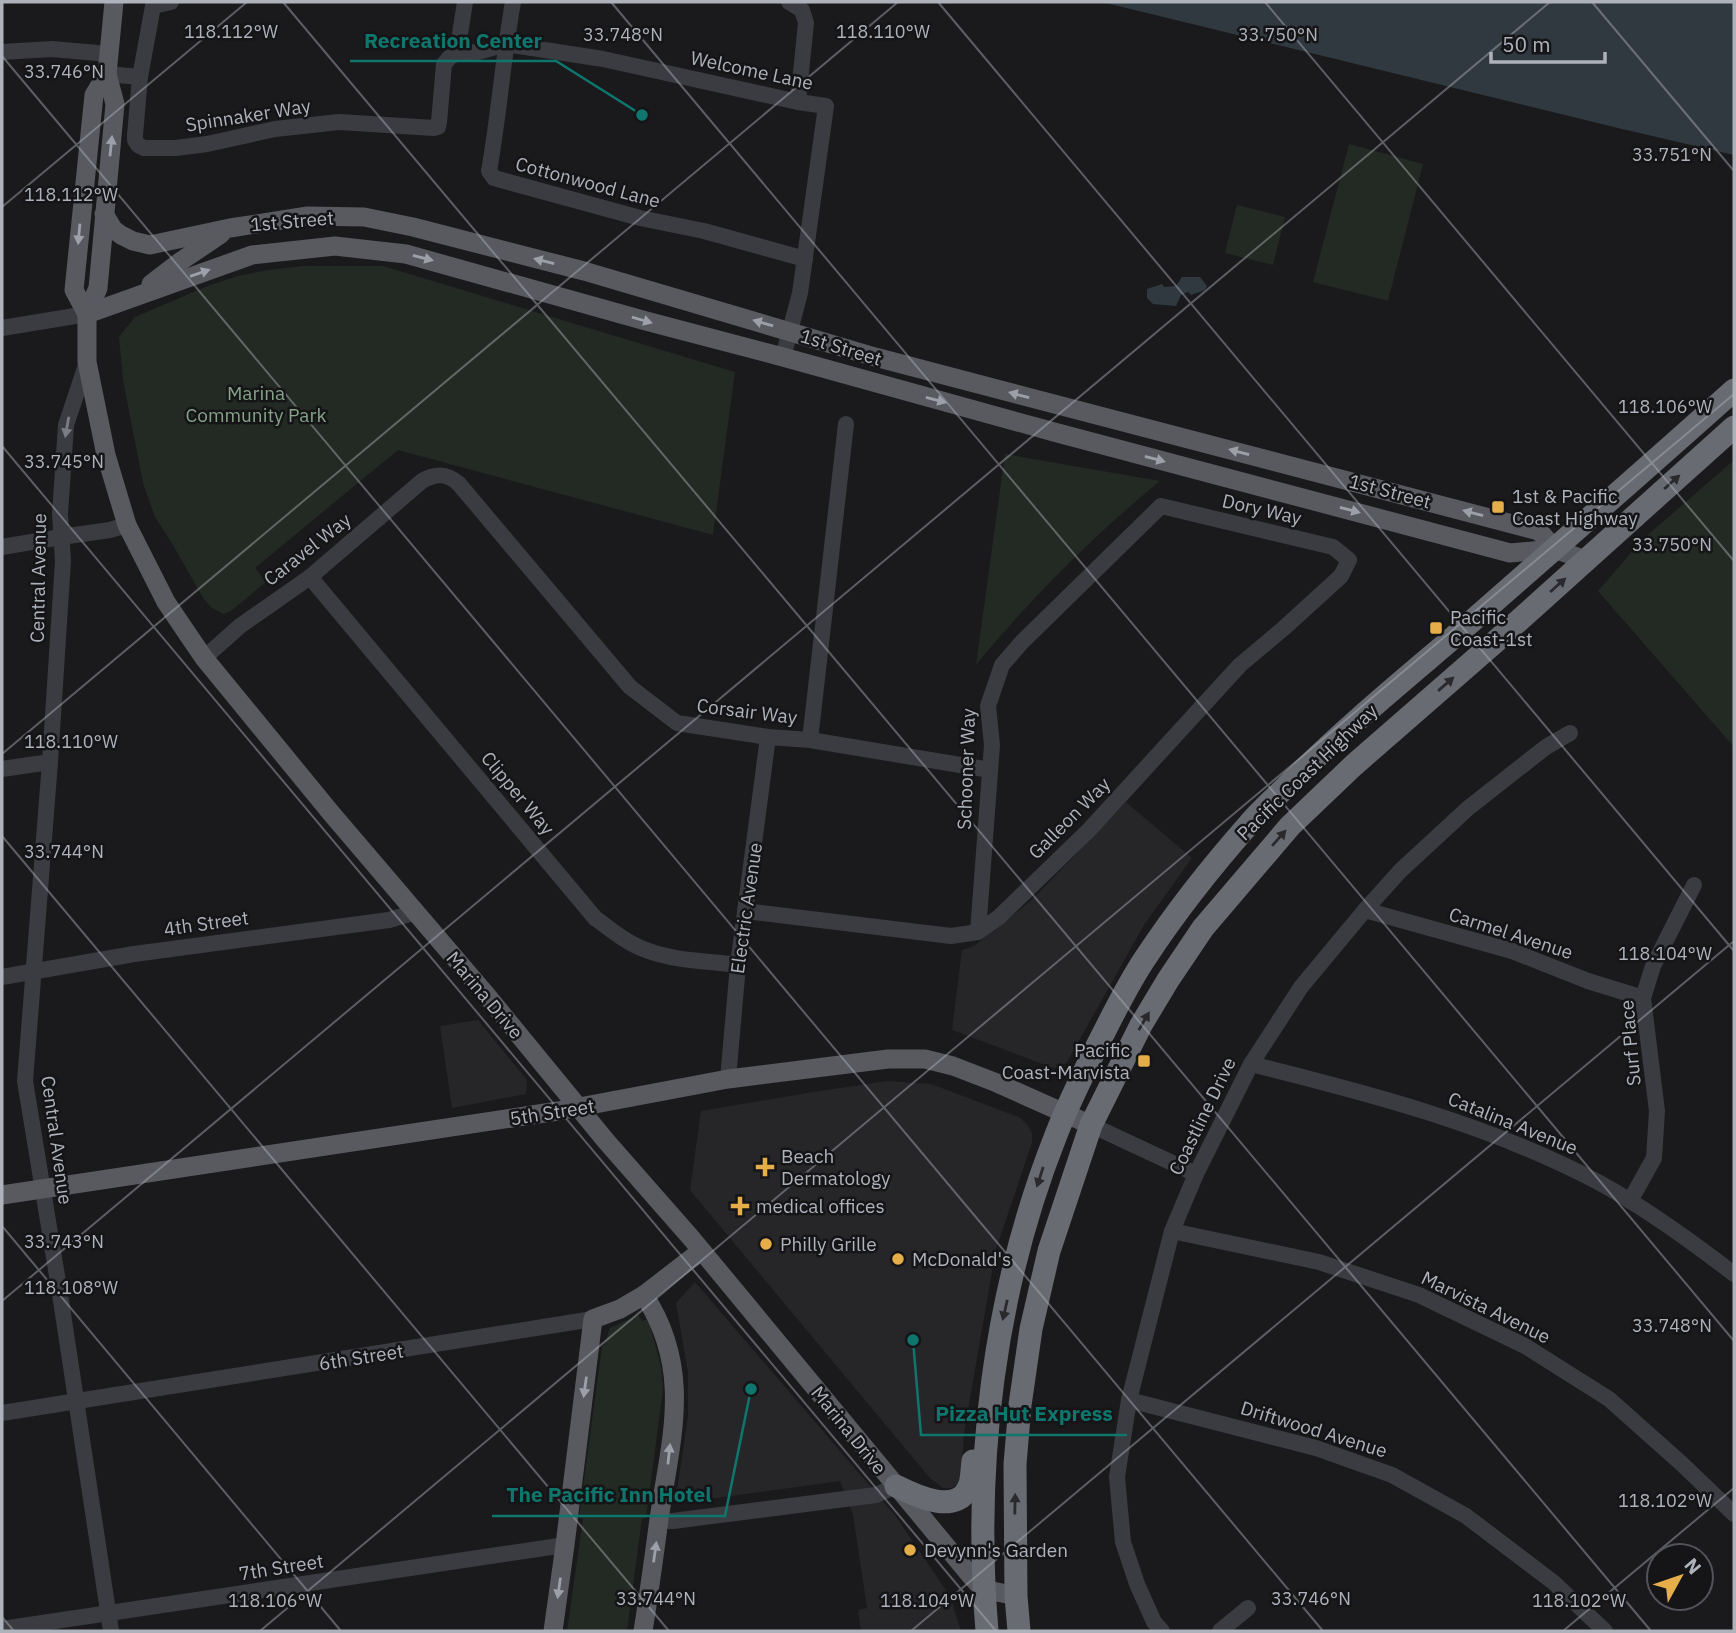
<svg xmlns="http://www.w3.org/2000/svg" width="1736" height="1633" font-family="'IBM Plex Sans',sans-serif">
  <style>
    .built { fill: #262629 }
    .green { fill: #222a23 }
    .water { fill: #313940 }
    .lines { fill: none; stroke-linecap: round; stroke-linejoin: round }
    .minor { stroke: #3b3c41; stroke-width: 16 }
    .major { stroke: #585a60; stroke-width: 19 }
    .highway { stroke: #686b72; stroke-width: 23 }
    .oneway { fill: #9da0a9 }
    .oneway2 { fill: #7a7d84 }
    .oneway3 { fill: #2a2a2e }
    .ticks { fill: none; stroke: #aeb2bb; stroke-width: 2; stroke-opacity: 0.45 }
    .poi-dot { fill: #e6ae49; stroke: #151517; stroke-width: 2.5 }
    .labels { text-anchor: middle; dominant-baseline: central; stroke-width: 5; stroke-linejoin: round; paint-order: stroke }
    .street-label { font-size: 19px; fill: #aeb2bb; stroke: #151517 }
    .park-label { font-size: 19px; fill: #86a488; stroke: #151517 }
    .poi-label { font-size: 19px; fill: #aeb2bb; stroke: #151517; text-anchor: start }
    .ticks-label { font-size: 18px; text-anchor: middle; fill: #aeb2bb; stroke: #151517; stroke-width: 5; stroke-linejoin: round; paint-order: stroke }
    .leader { fill: none; stroke: #0f766e; stroke-width: 2.5 }
    .callout-dot { fill: #0f766e; stroke: #151517; stroke-width: 2.5 }
    .callout-label { font-size: 21px; text-anchor: middle; font-weight: bold; fill: #0f766e; stroke: #151517; stroke-width: 5; stroke-linejoin: round; paint-order: stroke }
  </style>
  <rect width="100%" height="100%" fill="#1a1a1c"/>
  <g class="built">
    <path d="M1126,802L1192,858L1144,925L1067,1062L1061,1067L1053,1068L952,1030L962,950L974,946L1032,900Z"/>
    <path d="M478,1020L527,1080L526,1094L452,1108L440,1026Z"/>
    <path d="M887,1081L931,1084L1019,1117L1027,1124L1032,1133V1143L996,1249L964,1433L961,1476L958,1483L952,1488H943L930,1478L690,1190L701,1111L813,1092Z"/>
    <path d="M695,1282L894,1514L950,1596L961,1631H861L858,1610L867,1608L853,1515L840,1481L680,1503L676,1497L688,1416V1373L676,1303Z"/>
  </g>
  <g class="green">
    <path d="M1349,144L1423,164L1388,301L1313,282Z"/>
    <path d="M1237,205L1285,217L1273,265L1225,253Z"/>
    <path d="M303,266H383L735,372L713,535L398,450L255,568L266,582L231,611L224,614L212,608L203,598L173,545L155,517L143,483L123,380L119,337L135,317L210,285L238,276L268,270Z"/>
    <path d="M1005,454L1160,481C1091,538 1032,597 976,665Z"/>
    <path d="M1734,460V747L1598,591L1642,540Z"/>
    <path d="M638,1315L642,1321L648,1319L661,1366L663,1390L646,1518H642L627,1631H567L583,1519L579,1517L602,1346L604,1345L610,1328Z"/>
  </g>
  <g class="water">
    <path d="M1102,2H1734V155L1618,128Z"/>
    <path d="M1182,277H1200L1207,286L1205,290L1191,295L1188,292L1181,295L1176,306L1153,304L1147,298V289L1162,284L1164,287L1176,286Z"/>
  </g>
  <g class="lines">
    <g class="minor">
      <path d="M171,2L153,6L140,77L135,135V140L138,145L144,148H176L207,144L275,129L339,122L434,128L438,127L439,122L444,64L450,57L457,53"/>
      <path d="M513,2C503,58 499,115 489,171L494,178L640,218L704,231L805,259"/>
      <path d="M789,2L802,10L806,23L798,102"/>
      <path d="M2,52L52,49L109,54"/>
      <path d="M457,53L478,52L505,44L603,59L798,102L826,106L800,293L783,357"/>
      <path d="M457,53L465,2"/>
      <path d="M107,74L140,77"/>
      <path d="M2,328L87,314"/>
      <path d="M87,362L66,425L60,514L63,561L50,762L25,1081L60,1294L111,1631"/>
      <path d="M2,547L61,537L110,530L127,525"/>
      <path d="M310,577L595,918C611,930 627,943 646,950C674,961 708,961 738,965"/>
      <path d="M204,658L240,626L310,577L422,481C436,473 447,473 459,484L630,687L677,723L768,737L810,740L990,770"/>
      <path d="M810,740L846,424"/>
      <path d="M2,769L50,762"/>
      <path d="M1365,910L1512,951L1588,981L1643,998"/>
      <path d="M745,911L951,936L978,932L999,917L1089,830L1240,665L1284,628L1341,576L1349,560L1333,547L1161,506L1022,642L1002,665L988,706L992,745L978,932"/>
      <path d="M2,977L134,954L389,920L416,912"/>
      <path d="M1251,1064C1371,1094 1488,1124 1598,1182C1646,1208 1691,1241 1734,1274"/>
      <path d="M728,1079L738,965L768,737"/>
      <path d="M1091,1125L1196,1174"/>
      <path d="M1630,1201L1654,1158L1657,1111L1643,998L1653,966L1694,885"/>
      <path d="M1172,1231L1319,1262L1419,1295L1525,1346L1609,1399L1682,1464L1734,1514"/>
      <path d="M1129,1400L1316,1448L1392,1475L1466,1516L1553,1582L1605,1631"/>
      <path d="M2,1413L593,1319"/>
      <path d="M659,1521H673L876,1495L896,1486"/>
      <path d="M2,1629L565,1545"/>
      <path d="M1162,1631L1154,1622L1137,1584L1123,1542L1117,1477L1129,1400L1172,1231L1196,1174L1251,1064L1301,987L1365,910L1401,870L1467,809L1546,747L1570,733"/>
      <path d="M1220,1631L1248,1608"/>
    </g>
    <g class="major">
      <path d="M114,2L107,74L115,104L98,288L87,314V362L106,455L127,525L166,602L191,639L204,658L331,813L488,997L606,1141L692,1239L970,1575L983,1589L1016,1596"/>
      <path d="M104,214L113,229L121,235L133,241L150,245L230,228L308,216L364,217L413,227L584,271L875,357L1539,531L1555,549"/>
      <path d="M151,284L181,261L221,234"/>
      <path d="M87,314L252,255L335,246L406,254L646,321L783,357L1054,432L1510,553L1555,549L1585,560"/>
      <path d="M87,314L74,290L94,95L107,74"/>
      <path d="M2,1195L558,1111L728,1079L888,1059H925L953,1066L997,1083L1091,1125"/>
      <path d="M553,1631L565,1545L593,1319L620,1309L644,1295L701,1251"/>
      <path d="M643,1631C649,1594 654,1557 659,1519C671,1438 693,1370 644,1295"/>
    </g>
    <g class="highway">
      <path d="M896,1486C916,1496 959,1517 970,1484C972,1477 972,1469 973,1461"/>
      <path d="M987,1631C973,1464 994,1291 1056,1135C1068,1104 1083,1074 1098,1044C1113,1015 1127,985 1146,957C1177,910 1212,866 1249,824C1262,809 1278,795 1292,781C1341,732 1394,688 1447,643C1543,559 1639,475 1734,390"/>
      <path d="M1019,1631L1016,1596L1015,1464L1020,1405L1031,1329L1049,1251L1091,1125L1141,1025L1168,980L1203,928L1290,826L1354,765L1495,642L1734,427"/>
    </g>
  </g>
  <defs><path id="oneway-solid" d="M-6-.8H1V-3.2L6.5 0L1 3.2V.8H-6Z" transform="scale(1.75)"/></defs>
  <g class="oneway">
    <use href="#oneway-solid" transform="translate(111 146) rotate(-84)"/>
    <use href="#oneway-solid" transform="translate(79 234) rotate(95)"/>
    <use href="#oneway-solid" transform="translate(423 258) rotate(14)"/>
    <use href="#oneway-solid" transform="translate(544 261) rotate(-166)"/>
    <use href="#oneway-solid" transform="translate(200 273) rotate(-19)"/>
    <use href="#oneway-solid" transform="translate(642 320) rotate(16)"/>
    <use href="#oneway-solid" transform="translate(763 323) rotate(-164)"/>
    <use href="#oneway-solid" transform="translate(1019 395) rotate(-165)"/>
    <use href="#oneway-solid" transform="translate(936 400) rotate(15)"/>
    <use href="#oneway-solid" transform="translate(1239 452) rotate(-165)"/>
    <use href="#oneway-solid" transform="translate(1155 459) rotate(15)"/>
    <use href="#oneway-solid" transform="translate(1350 510) rotate(15)"/>
    <use href="#oneway-solid" transform="translate(1473 513) rotate(-165)"/>
    <use href="#oneway-solid" transform="translate(585 1387) rotate(98)"/>
    <use href="#oneway-solid" transform="translate(669 1454) rotate(-84)"/>
    <use href="#oneway-solid" transform="translate(655 1552) rotate(-82)"/>
    <use href="#oneway-solid" transform="translate(559 1588) rotate(98)"/>
  </g>
  <use class="oneway2" href="#oneway-solid" transform="translate(67 427) rotate(100)"/>
  <g class="oneway3">
    <use href="#oneway-solid" transform="translate(1672 482) rotate(-42)"/>
    <use href="#oneway-solid" transform="translate(1558 585) rotate(-42)"/>
    <use href="#oneway-solid" transform="translate(1446 684) rotate(-41)"/>
    <use href="#oneway-solid" transform="translate(1279 838) rotate(-49)"/>
    <use href="#oneway-solid" transform="translate(1144 1021) rotate(-60)"/>
    <use href="#oneway-solid" transform="translate(1040 1177) rotate(108)"/>
    <use href="#oneway-solid" transform="translate(1005 1310) rotate(103)"/>
    <use href="#oneway-solid" transform="translate(1015 1504) rotate(-89)"/>
  </g>
  <path class="ticks" d="M283,2L1651,1631M611,2L1734,1341M938,2L1734,951M1265,2L1734,561M1592,2L1734,171M2,56L1323,1631M2,207L247,2M2,446L996,1631M2,754L898,2M2,836L669,1631M2,1226L341,1631M2,1301L1550,2M2,1617L14,1631M260,1631L1734,394M911,1631L1734,941M1563,1631L1734,1488"/>
  <g class="poi-dot">
    <rect x="1491" y="500" width="14" height="14" rx="3.5"/>
    <rect x="1429" y="621" width="14" height="14" rx="3.5"/>
    <rect x="1137" y="1054" width="14" height="14" rx="3.5"/>
    <path d="M761.5 1156.5h7v7h7v7h-7v7h-7v-7h-7v-7h7z"/>
    <path d="M736.5 1195.5h7v7h7v7h-7v7h-7v-7h-7v-7h7z"/>
    <circle cx="766" cy="1244" r="7"/>
    <circle cx="898" cy="1259" r="7"/>
    <circle cx="910" cy="1550" r="7"/>
  </g>
  <g class="labels">
    <g class="street-label">
      <text transform="translate(752 70) rotate(12)">Welcome Lane</text>
      <text transform="translate(248 115) rotate(-9)">Spinnaker Way</text>
      <text transform="translate(588 182) rotate(15)">Cottonwood Lane</text>
      <text transform="translate(292 221) rotate(-5)">1st Street</text>
      <text transform="translate(841 347) rotate(17)">1st Street</text>
      <text transform="translate(1390 491) rotate(15)">1st Street</text>
      <text transform="translate(1262 509) rotate(13)">Dory Way</text>
      <text transform="translate(307 549) rotate(-38)">Caravel Way</text>
      <text transform="translate(38 578) rotate(-89)">Central Avenue</text>
      <text transform="translate(747 711) rotate(7)">Corsair Way</text>
      <text transform="translate(966 769) rotate(-88)">Schooner Way</text>
      <text transform="translate(1307 772) rotate(-44)">Pacific Coast Highway</text>
      <text transform="translate(518 793) rotate(50)">Clipper Way</text>
      <text transform="translate(1069 818) rotate(-45)">Galleon Way</text>
      <text transform="translate(746 908) rotate(-82)">Electric Avenue</text>
      <text transform="translate(206 923) rotate(-8)">4th Street</text>
      <text transform="translate(1511 933) rotate(18)">Carmel Avenue</text>
      <text transform="translate(485 995) rotate(50)">Marina Drive</text>
      <text transform="translate(1630 1043) rotate(-95)">Surf Place</text>
      <text transform="translate(552 1112) rotate(-9)">5th Street</text>
      <text transform="translate(1202 1116) rotate(-64)">Coastline Drive</text>
      <text transform="translate(1513 1123) rotate(22)">Catalina Avenue</text>
      <text transform="translate(57 1140) rotate(82)">Central Avenue</text>
      <text transform="translate(1486 1307) rotate(26)">Marvista Avenue</text>
      <text transform="translate(361 1357) rotate(-9)">6th Street</text>
      <text transform="translate(1314 1429) rotate(17)">Driftwood Avenue</text>
      <text transform="translate(849 1430) rotate(51)">Marina Drive</text>
      <text transform="translate(281 1567) rotate(-9)">7th Street</text>
    </g>
    <g class="park-label">
      <text x="256" y="393">Marina<tspan x="256" dy="22">Community Park</tspan></text>
    </g>
    <g class="poi-label">
      <text x="1512" y="496">1st &amp; Pacific<tspan x="1512" dy="22">Coast Highway</tspan></text>
      <text x="1450" y="617">Pacific<tspan x="1450" dy="22">Coast-1st</tspan></text>
      <text x="1130" y="1050" text-anchor="end">Pacific<tspan x="1130" dy="22">Coast-Marvista</tspan></text>
      <text x="781" y="1156">Beach<tspan x="781" dy="22">Dermatology</tspan></text>
      <text x="756" y="1206">medical offices</text>
      <text x="780" y="1244">Philly Grille</text>
      <text x="912" y="1259">McDonald's</text>
      <text x="924" y="1550">Devynn's Garden</text>
    </g>
  </g>
  <g class="ticks-label">
    <text x="883" y="38">118.110°W</text>
    <text x="231" y="38">118.112°W</text>
    <text x="623" y="41">33.748°N</text>
    <text x="1278" y="41">33.750°N</text>
    <text x="64" y="78">33.746°N</text>
    <text x="1672" y="161">33.751°N</text>
    <text x="71" y="201">118.112°W</text>
    <text x="1665" y="413">118.106°W</text>
    <text x="64" y="468">33.745°N</text>
    <text x="1672" y="551">33.750°N</text>
    <text x="71" y="748">118.110°W</text>
    <text x="64" y="858">33.744°N</text>
    <text x="1665" y="960">118.104°W</text>
    <text x="64" y="1248">33.743°N</text>
    <text x="71" y="1294">118.108°W</text>
    <text x="1672" y="1332">33.748°N</text>
    <text x="1665" y="1507">118.102°W</text>
    <text x="656" y="1605">33.744°N</text>
    <text x="1311" y="1605">33.746°N</text>
    <text x="275" y="1607">118.106°W</text>
    <text x="927" y="1607">118.104°W</text>
    <text x="1579" y="1607">118.102°W</text>
  </g>
  <path class="leader" d="M642 115L556 61H350M913 1340L921 1435H1127M751 1389L725 1516H492"/>
  <g class="callout-dot">
    <circle cx="642" cy="115" r="7"/>
    <circle cx="913" cy="1340" r="7"/>
    <circle cx="751" cy="1389" r="7"/>
  </g>
  <g class="callout-label">
    <text x="453" y="48">Recreation Center</text>
    <text x="1024" y="1421">Pizza Hut Express</text>
    <text x="609" y="1502">The Pacific Inn Hotel</text>
  </g>
  <rect width="1736" height="1633" fill="none" stroke="#aeb2bb" stroke-width="7"/>
  <g transform="translate(1680 1577) rotate(50)"><circle r="33" fill="#151517" stroke="#525459" stroke-width="2"/>
  <path d="M0-5L12 26L0 18L-12 26Z" fill="#e6ae49"/>
  <text y="-10" font-size="19" font-weight="bold" text-anchor="middle" fill="#aeb2bb">N</text>
  </g>
  <path d="M1491 52v10h114v-10" fill="none" stroke="#aeb2bb" stroke-width="3.5"/>
  <text x="1502" y="52" font-size="21" fill="#aeb2bb" stroke="#151517" stroke-width="5" paint-order="stroke">50 m</text>
</svg>
